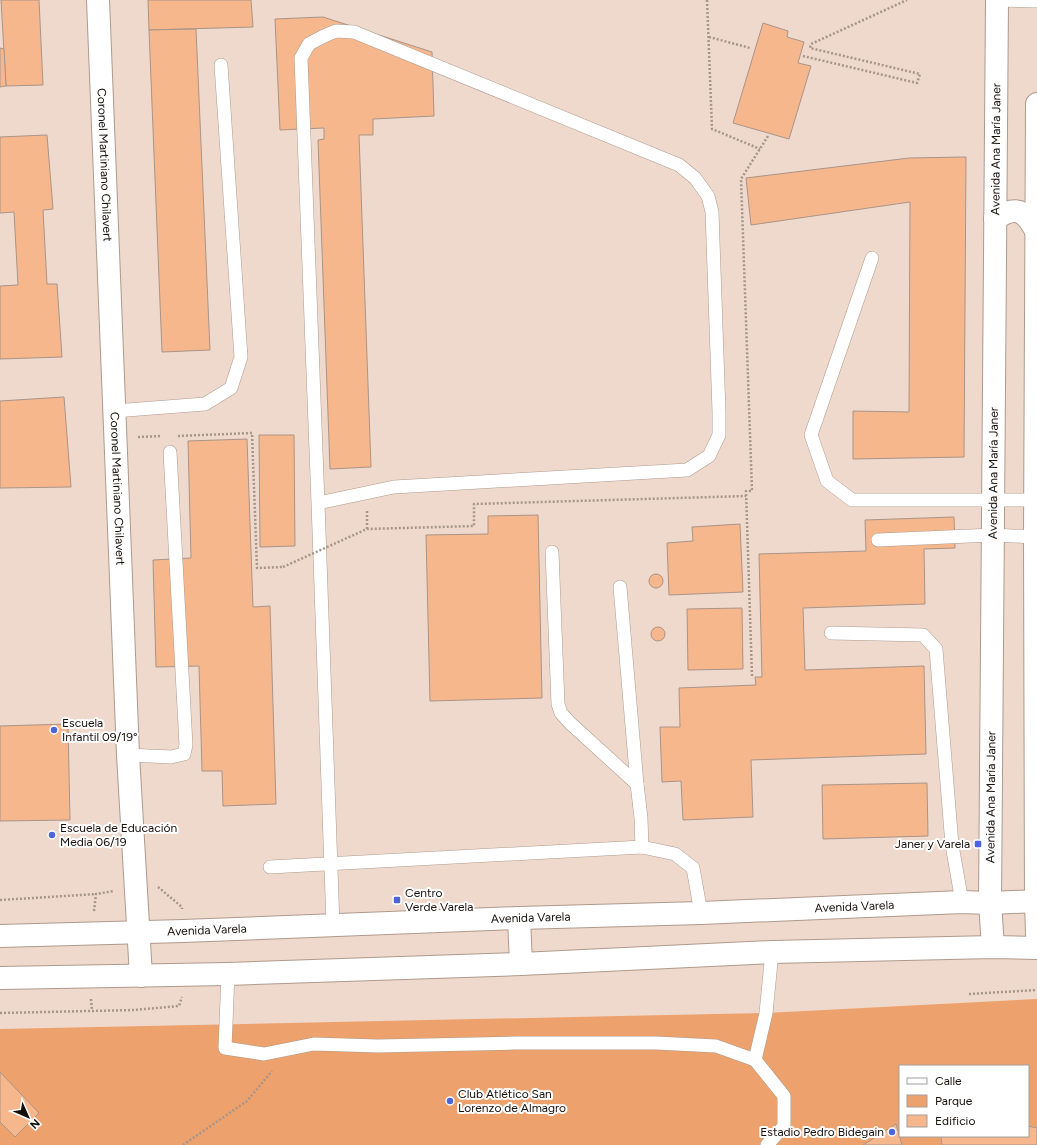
<svg xmlns="http://www.w3.org/2000/svg" width="1037" height="1145" font-family="Figtree,sans-serif">
  <style>
    .green { fill: #eda16d; fill-rule: evenodd }
    .building { fill: #f7b78d; stroke: #a99488 }
    .lines { fill: none; stroke-linecap: round; stroke-linejoin: round }
    .service-casing { stroke: #ae9a8d; stroke-width: 14 }
    .minor-casing { stroke: #ae9a8d; stroke-width: 24 }
    .tertiary-casing { stroke: #ae9a8d; stroke-width: 24 }
    .secondary-casing { stroke: #ae9a8d; stroke-width: 24 }
    .path { stroke: #a6958a; stroke-width: 2.5; stroke-dasharray: 2 2; stroke-linecap: butt }
    .service { stroke: #fff; stroke-width: 13 }
    .minor { stroke: #fff; stroke-width: 22 }
    .tertiary { stroke: #fff; stroke-width: 22 }
    .secondary { stroke: #fff; stroke-width: 22 }
    .path-bridge { stroke: #a6958a; stroke-width: 2.5; stroke-dasharray: 2 2; stroke-linecap: butt }
    .poi-dot { fill: #4b65da; stroke: #fff; stroke-width: 1.5 }
    .labels { text-anchor: middle; dominant-baseline: central; stroke-width: 4; stroke-linejoin: round; paint-order: stroke }
    .street-label { font-size: 12px; fill: #160f0a; stroke: #fff }
    .poi-label { font-size: 12px; fill: #160f0a; stroke: #fff; text-anchor: start }
  </style>
  <rect width="100%" height="100%" fill="#efd9cc"/>
  <path class="green" d="M1037,999V1145H0V1029L766,1013ZM900,1066H1028V1136H900Z"/>
  <g class="building">
    <path d="M1,0H39L43,85L6,86Z"/>
    <path d="M148,0H251L253,27L149,30Z"/>
    <path d="M323,17L432,52L434,116L373,119V135H359L371,467L330,469L318,140L324,139V128L280,130L275,19Z"/>
    <path d="M763,23L788,31L787,37L804,42L798,63L811,66L789,139L733,123Z"/>
    <path d="M196,29L210,350L162,352L149,30Z"/>
    <path d="M0,48L4,49L6,86L0,87Z"/>
    <path d="M47,135L53,209L43,210L47,284H57L62,357L0,359V286L18,285L14,212L0,213V137Z"/>
    <path d="M966,157L964,457L853,459V411L909,412L910,202L751,225L746,178L909,158Z"/>
    <path d="M64,397L71,487L0,488V401Z"/>
    <path d="M259,435H294L295,546L260,547Z"/>
    <path d="M247,439L253,607L270,606L276,804L223,806L222,771H202L199,666L156,667L153,560L191,558L188,441Z"/>
    <path d="M538,515L542,698L430,701L426,535L488,534V516Z"/>
    <path d="M954,517L955,548L924,549L925,604L803,608L805,670L924,666L926,754L751,760L753,817L683,820L681,781L662,782L660,727H680L679,688L756,685L755,677H762L759,554L866,551L865,520Z"/>
    <path d="M740,524L743,592L669,595L667,543L693,541L692,527Z"/>
    <circle cx="656" cy="581" r="7"/>
    <path d="M742,608L743,669L688,670L687,609Z"/>
    <circle cx="658" cy="634" r="7"/>
    <path d="M68,724L70,820L0,821V726Z"/>
    <path d="M927,783L928,836L823,839L822,785Z"/>
    <path d="M0,1072L39,1113L15,1137L0,1122Z"/>
    <path d="M896,1124L902,1145H863Z"/>
    <path d="M1028,1126L1037,1128V1145H942L941,1136H1028Z"/>
  </g>
  <g class="lines">
    <defs>
      <g id="service">
        <path d="M997,0L1037,1"/>
        <path d="M872,258L811,435L827,481L852,500H1035"/>
        <path d="M114,411L205,404L231,388L241,357L221,65"/>
        <path d="M318,503L394,487L687,470L709,456L719,435V412L712,212L708,196L695,178L679,165L354,32L336,31L324,36L309,44L301,58L318,503L333,925"/>
        <path d="M878,540L993,535L1035,537"/>
        <path d="M552,552L558,704L561,713L570,723L637,784"/>
        <path d="M620,587L637,784L641,818L642,847"/>
        <path d="M831,633L923,635L936,649L952,845L962,902"/>
        <path d="M128,755L171,757L184,754L186,745L170,452"/>
        <path d="M270,867L642,847L675,854L693,868L701,913"/>
        <path d="M228,974L225,1048L264,1054L314,1044L378,1046L516,1043H656L716,1046L755,1060L784,1096V1126L767,1145"/>
        <path d="M755,1060L766,1013L772,952"/>
      </g>
      <g id="minor">
        <path id="s1" d="M98,0L128,755L141,976"/>
      </g>
      <g id="tertiary">
        <path d="M1037,104L1035,537L1036,901L1037,935"/>
        <path d="M995,219C1016,205 1025,210 1036,231"/>
        <path id="s2" d="M993,947L990,903L997,0"/>
      </g>
      <g id="secondary">
        <path d="M519,918L521,964"/>
        <path id="s3" d="M0,936L183,931L519,918L701,913L962,902L990,903L1037,901"/>
        <path d="M0,978L228,974L521,964L772,952L993,947L1037,948"/>
      </g>
    </defs>
    <use href="#service" class="service-casing"/>
    <use href="#minor" class="minor-casing"/>
    <use href="#tertiary" class="tertiary-casing"/>
    <use href="#secondary" class="secondary-casing"/>
    <g class="path">
      <path d="M707,0L712,129L760,149"/>
      <path d="M709,37L750,48"/>
      <path d="M803,56L917,83L920,74L810,48L811,44L907,0"/>
      <path d="M178,436L252,433L257,568L283,567"/>
      <path d="M138,437L161,436"/>
      <path d="M367,511V529"/>
      <path d="M752,676L746,491H752L741,179L768,136"/>
      <path d="M158,887L182,907V909"/>
      <path d="M0,900L96,894"/>
      <path d="M94,911L96,894L114,891"/>
      <path d="M969,994L1037,990"/>
      <path d="M91,999L92,1011"/>
      <path d="M0,1013L134,1010L179,1006L182,997"/>
      <path d="M183,1145L247,1101L272,1071"/>
    </g>
    <use href="#service" class="service"/>
    <use href="#minor" class="minor"/>
    <use href="#tertiary" class="tertiary"/>
    <use href="#secondary" class="secondary"/>
    <path class="path-bridge" d="M283,567L367,529L474,526V504L746,496"/>
  </g>
  <g class="poi-dot">
    <circle cx="54" cy="730" r="4"/>
    <circle cx="52" cy="835" r="4"/>
    <rect x="974" y="840" width="8" height="8" rx="2"/>
    <rect x="393" y="896" width="8" height="8" rx="2"/>
    <circle cx="450" cy="1101" r="4"/>
    <circle cx="892" cy="1132" r="4"/>
  </g>
  <g class="labels">
    <g class="street-label">
      <text stroke="none"><textPath href="#s2" startOffset="798">Avenida Ana María Janer</textPath></text>
      <text stroke="none"><textPath href="#s1" startOffset="165">Coronel Martiniano Chilavert</textPath></text>
      <text stroke="none"><textPath href="#s2" startOffset="474">Avenida Ana María Janer</textPath></text>
      <text stroke="none"><textPath href="#s1" startOffset="489">Coronel Martiniano Chilavert</textPath></text>
      <text stroke="none"><textPath href="#s2" startOffset="150">Avenida Ana María Janer</textPath></text>
      <text stroke="none"><textPath href="#s3" startOffset="855">Avenida Varela</textPath></text>
      <text stroke="none"><textPath href="#s3" startOffset="531">Avenida Varela</textPath></text>
      <text stroke="none"><textPath href="#s3" startOffset="207">Avenida Varela</textPath></text>
    </g>
    <g class="poi-label">
      <text x="62" y="723">Escuela<tspan x="62" dy="14">Infantil 09/19°</tspan></text>
      <text x="60" y="828">Escuela de Educación<tspan x="60" dy="14">Media 06/19</tspan></text>
      <text x="970" y="844" text-anchor="end">Janer y Varela</text>
      <text x="405" y="893">Centro<tspan x="405" dy="14">Verde Varela</tspan></text>
      <text x="458" y="1094">Club Atlético San<tspan x="458" dy="14">Lorenzo de Almagro</tspan></text>
      <text x="884" y="1132" text-anchor="end">Estadio Pedro Bidegain</text>
    </g>
  </g>
  <rect x="899" y="1065" width="130" height="72" fill="#ffffff" stroke="#a29f9d"/>
  <rect x="907" y="1078" width="20" height="6" fill="#ffffff" stroke="#a29f9d"/>
  <text x="935" y="1085" font-size="12" fill="#160f0a">Calle</text>
  <rect x="907" y="1095" width="20" height="12" fill="#eda16d" stroke="#a29f9d"/>
  <text x="935" y="1105" font-size="12" fill="#160f0a">Parque</text>
  <rect x="907" y="1115" width="20" height="12" fill="#f7b78d" stroke="#a29f9d"/>
  <text x="935" y="1125" font-size="12" fill="#160f0a">Edificio</text>
  <g transform="translate(28 1117) rotate(135)" stroke="#ffffff" stroke-width="3" paint-order="stroke">
  <path d="M0-3L7 15L0 10L-7 15Z" fill="#160f0a"/>
  <text y="-6" font-size="11" font-weight="bold" text-anchor="middle" fill="#160f0a">N</text>
  </g>
</svg>
